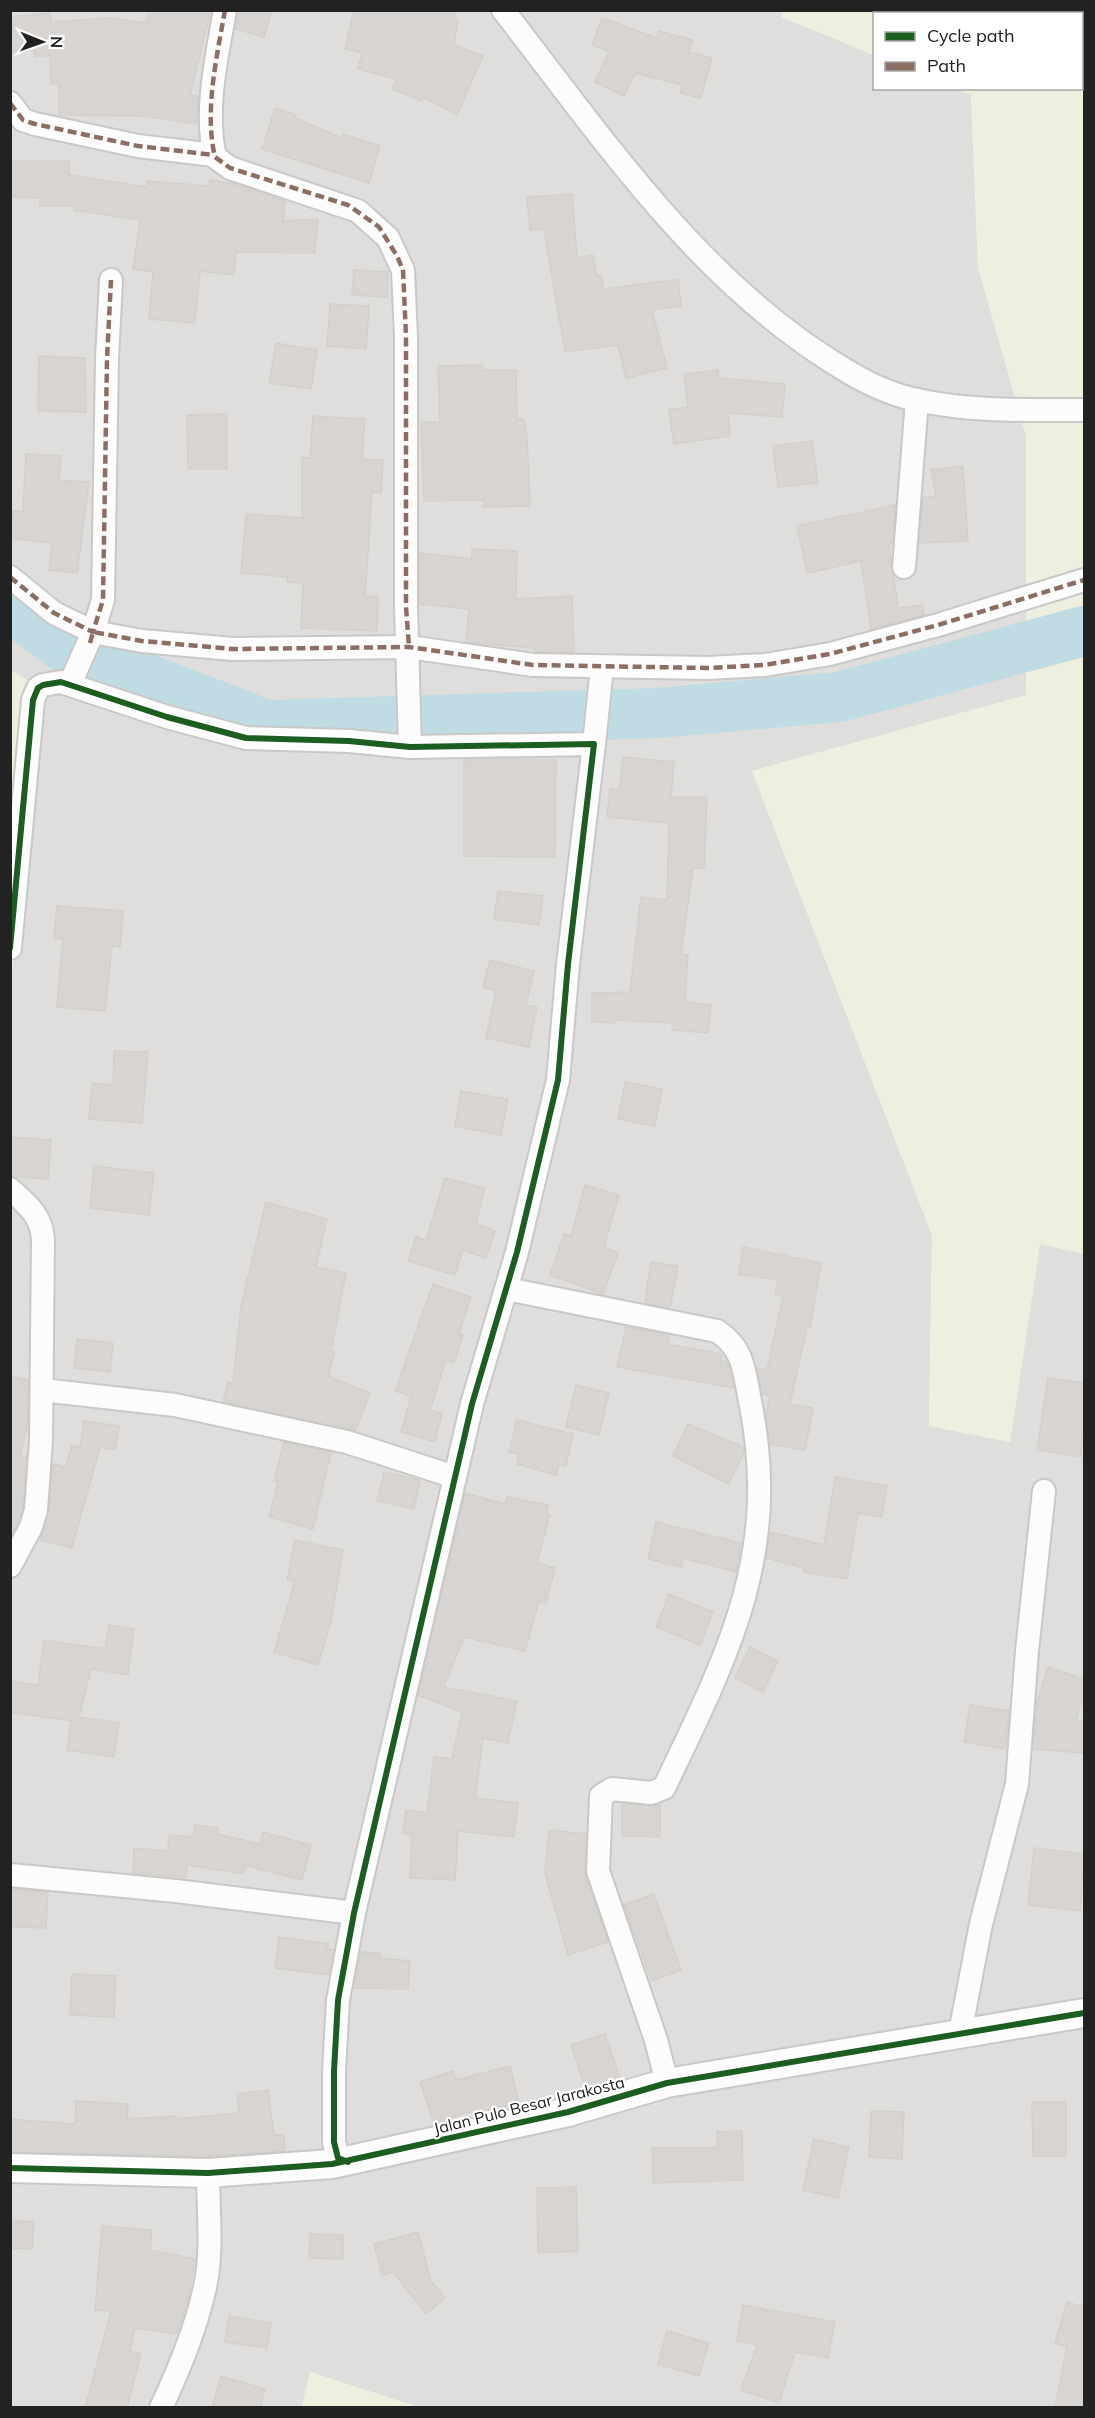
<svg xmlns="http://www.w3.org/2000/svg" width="1095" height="2418" font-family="Mulish,sans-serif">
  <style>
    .residential { fill: #dfdedc }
    .farmland { fill: #efefdf }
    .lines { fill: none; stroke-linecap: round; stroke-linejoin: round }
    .river { stroke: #bfdbe3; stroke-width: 50 }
    .building { fill: #d7d4d2; stroke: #d3d0cc; stroke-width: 1.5 }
    .minor-casing { stroke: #c9c8c7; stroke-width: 26 }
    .tertiary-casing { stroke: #c9c8c7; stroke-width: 32 }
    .minor { stroke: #fdfcfc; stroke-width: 22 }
    .tertiary { stroke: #fdfcfc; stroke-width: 28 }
    .quiet { stroke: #8d6e63; stroke-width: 4.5; stroke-dasharray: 9 4.5; stroke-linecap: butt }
    .cycleway-casing { stroke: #fff; stroke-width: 10 }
    .cycleway { stroke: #1b5e20; stroke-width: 6 }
    .labels { text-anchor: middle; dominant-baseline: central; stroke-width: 4.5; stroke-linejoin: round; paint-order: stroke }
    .street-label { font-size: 16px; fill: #222; stroke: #fff }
  </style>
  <rect width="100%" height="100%" fill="#f0eeeb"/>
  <path class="residential" d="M11,11H783L782,17L874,55V88L956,89L971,95L978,267L1026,436V695L752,771L932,1235L929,1426L1010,1442L1040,1244L1084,1254V2407L419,2408L310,2372L302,2407L11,2408L10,980L43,691L10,670Z"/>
  <g class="farmland">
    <path d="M783,11H1084V1254L1040,1244L1010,1442L929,1426L932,1235L752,771L1026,695V436L978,267L971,95L956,89L1082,88V14H874V55L782,17Z"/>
    <path d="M11,670L43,690L11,980Z"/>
    <path d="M310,2372L419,2407H302Z"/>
  </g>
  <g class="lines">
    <path class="river" d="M10,607L62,646L267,725L658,713L839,697L1084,631"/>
  </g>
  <g class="building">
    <path d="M149,10H211L190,95L198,96L196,124L144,116L59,115V84H51L50,55L35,57L34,50L10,53V17L50,13L51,22L110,18L147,23Z"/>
    <path d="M238,10H272L264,37L235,29Z"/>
    <path d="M354,10H456L455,20H458L454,45L483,56L457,115L423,97L422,101L392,89L396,79L358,69L362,53L345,49Z"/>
    <path d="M602,18L657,38L659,31L693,40L689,52L712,58L701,98L680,93L682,85L635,73L624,96L595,82L609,51L592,45Z"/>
    <path d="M275,108L296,115L295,118L342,138L343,134L380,146L369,183L262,149Z"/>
    <path d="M10,161H69V175L147,187L148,181L209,186L210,180L237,184L285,201L283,221L318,219L315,253L236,252L234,275L200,271L195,323L149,319L153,272L133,269L140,220L74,210V206H40V198L10,197Z"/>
    <path d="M572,194L577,258L593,255L597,276L601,275L604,289L678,279L681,306L652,310L667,368L626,378L618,345L565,352L544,229L530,230L527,197Z"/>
    <path d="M354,270L388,272L387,297L352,295Z"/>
    <path d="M330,304L369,306L366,349L327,346Z"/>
    <path d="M276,343L317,350L311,389L269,383Z"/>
    <path d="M39,356L85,358L86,412L38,411Z"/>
    <path d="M483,365V370H516L517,419H524L527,436L530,506L484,507V500L424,501L421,422H440L438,366Z"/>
    <path d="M718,370L719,378L785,384L782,417L728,413L730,436L674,444L669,410L688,407L684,374Z"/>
    <path d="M227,414V469H188L187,415Z"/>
    <path d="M313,416L365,419L362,459L383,460L381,493L372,492L365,596L378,597L377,631L301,628L303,583L287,582L288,577L241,573L246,514L302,518V458H310Z"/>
    <path d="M812,441L818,483L778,487L773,446Z"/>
    <path d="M26,454L61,456L59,480L89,482L77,573L49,570L52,543L10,538L13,510L23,512Z"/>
    <path d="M963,466L968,541L919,543L923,498L936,496L931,470Z"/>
    <path d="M895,505L892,544H889L898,608L923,605L924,615L871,629L861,561L807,573L797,526Z"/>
    <path d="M472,549L517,551L516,599L572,596L574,652H535L534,648L466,642L469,609L420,604V553L472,559Z"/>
    <path d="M623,757L674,762L671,797H707L704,868H693L681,954L688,955L685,1002L711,1005L708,1033L672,1030L673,1023L615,1020V1023L592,1022V993L630,992L641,897L667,900L669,823L607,817L610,789L619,790Z"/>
    <path d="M464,760H556L555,857L464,856Z"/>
    <path d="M498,891L543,896L539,925L494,919Z"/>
    <path d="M57,906L123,911L120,947L112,946L105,1011L57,1007L63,939L54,938Z"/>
    <path d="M490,960L534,971L526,1005L537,1007L529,1047L486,1038L496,991L483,987Z"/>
    <path d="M114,1051L148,1052L142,1123L89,1119L92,1083L113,1085Z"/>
    <path d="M625,1082L662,1089L655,1126L618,1119Z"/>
    <path d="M461,1091L508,1099L501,1135L455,1126Z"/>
    <path d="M10,1137L51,1140L48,1179L10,1176Z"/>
    <path d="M94,1166L154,1173L149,1215L90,1208Z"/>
    <path d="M445,1178L485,1188L476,1224L495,1231L486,1258L463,1250L455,1275L408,1261L416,1237L426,1240Z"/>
    <path d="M585,1185L619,1195L604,1247L618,1253L603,1294L550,1275L564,1234L571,1236Z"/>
    <path d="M266,1202L327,1219L316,1267L346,1273L331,1351L335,1352L328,1376L370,1393L355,1431L223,1402L228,1382L233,1383L241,1306Z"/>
    <path d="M743,1247L821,1263L810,1327H807L790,1404L813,1408L805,1450L770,1444L766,1417L770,1395L762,1394L757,1368L767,1370L783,1296L775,1294L778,1280L739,1274Z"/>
    <path d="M651,1262L678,1266L670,1308L645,1303Z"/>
    <path d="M433,1284L471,1297L459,1334L463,1335L454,1363L446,1360L430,1410L442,1413L435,1442L401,1432L411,1396L395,1391Z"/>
    <path d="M626,1327L669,1335L667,1344L722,1354L721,1361L727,1362L734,1388L617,1367Z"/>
    <path d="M77,1339L113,1343L110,1372L74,1368Z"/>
    <path d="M10,1376L28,1380V1422L20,1456L26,1457L23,1508L13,1533L10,1532Z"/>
    <path d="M1048,1378L1084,1383V1427L1080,1457L1037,1450Z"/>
    <path d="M576,1385L609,1393L599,1435L566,1427Z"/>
    <path d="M517,1420L573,1434L566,1466L559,1464L556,1475L517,1464L519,1454L509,1452Z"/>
    <path d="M84,1421L119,1426L115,1450L100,1447L72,1548L40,1540L49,1511L53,1464L66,1467L72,1445L80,1447Z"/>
    <path d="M688,1424L743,1447L744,1453L729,1484L673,1456Z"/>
    <path d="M284,1442L331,1452L313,1529L269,1517L278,1482L274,1481Z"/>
    <path d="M384,1472L420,1480L414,1509L377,1501Z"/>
    <path d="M835,1477L887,1486L882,1517L858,1513L847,1579L803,1572L804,1568L766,1558L770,1532L824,1545Z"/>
    <path d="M465,1493L505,1504L507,1497L548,1505L546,1513L550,1515L537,1563L555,1568L546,1603L539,1601L525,1651L464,1637L444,1687L517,1701L508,1743L483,1738L476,1791V1798L518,1803L514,1837L458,1831L455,1880L410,1878L412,1834L403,1833L406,1810L427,1813L434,1756L452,1759L462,1712L418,1695Z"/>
    <path d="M656,1522L741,1543L736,1572L683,1558L681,1567L648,1559Z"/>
    <path d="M295,1540L343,1550L331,1621L318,1665L274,1652L295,1581L287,1580Z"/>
    <path d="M669,1594L713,1612L700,1645L656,1627Z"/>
    <path d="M109,1625L134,1629L128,1675L91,1669L79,1717L119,1723L114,1757L67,1750L71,1721L10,1712V1681L38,1685L44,1640L105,1649Z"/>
    <path d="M750,1647L778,1661L763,1692L735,1678Z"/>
    <path d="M1048,1667L1084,1679V1692L1076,1721L1084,1722V1753L1033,1749L1037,1703Z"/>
    <path d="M970,1705L1009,1711L1005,1749L964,1742Z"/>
    <path d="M622,1804L650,1806L660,1804V1837L622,1836Z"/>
    <path d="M195,1825L218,1828L217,1834L260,1844L263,1832L311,1845L302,1880L245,1865L243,1874L187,1865L186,1877L133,1873L134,1848L168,1851L169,1835L193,1837Z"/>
    <path d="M549,1830L586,1834L585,1875L608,1942L568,1955L545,1873Z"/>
    <path d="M1034,1848L1084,1854L1080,1911L1028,1905Z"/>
    <path d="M11,1889L48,1892L46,1928L10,1927Z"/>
    <path d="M654,1894L681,1970L652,1981L624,1905Z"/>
    <path d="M279,1937L328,1944L327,1949L334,1950L329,1975L275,1968Z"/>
    <path d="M361,1952L380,1953V1958L410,1961L408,1989L354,1988Z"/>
    <path d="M72,1974L116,1976L114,2017L70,2015Z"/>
    <path d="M605,2034L620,2079L586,2089L571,2045Z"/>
    <path d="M510,2066L519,2103L473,2114L472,2111L434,2124L420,2082L453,2071L456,2080Z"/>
    <path d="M268,2090L274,2135H284L285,2151L208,2156L10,2152V2119L75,2124L76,2101L128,2104L127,2119L176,2116V2119L239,2113L237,2094Z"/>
    <path d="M1032,2102H1066V2156H1033Z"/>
    <path d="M871,2111L904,2112L902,2159L869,2157Z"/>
    <path d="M742,2131L743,2180L653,2183L652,2148H717V2132Z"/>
    <path d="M814,2139L849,2147L838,2198L803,2190Z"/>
    <path d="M576,2187L578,2251L538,2253L537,2188Z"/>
    <path d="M10,2220L34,2222L32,2249L10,2248Z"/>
    <path d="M102,2226L152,2230L150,2250L195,2259L188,2299L177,2334L135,2328L130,2351L141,2354L127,2408H85L111,2311L95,2310Z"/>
    <path d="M418,2232L431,2281L445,2298L426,2314L393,2272L382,2275L374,2244Z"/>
    <path d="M310,2234L343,2235V2259L309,2258Z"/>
    <path d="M1067,2302L1084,2307V2408H1055L1067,2347L1055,2343Z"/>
    <path d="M743,2305L835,2322L828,2358L795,2352L779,2403L741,2390L757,2345L737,2341Z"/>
    <path d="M229,2316L271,2323L267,2348L225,2342Z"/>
    <path d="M667,2331L709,2343L699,2376L658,2364Z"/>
    <path d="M221,2376L265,2389L260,2408H212Z"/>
  </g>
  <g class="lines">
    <defs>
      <g id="minor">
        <path d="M225,10C217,56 204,111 215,157L230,168L358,211L388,238L403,270L406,336V607L410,747"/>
        <path d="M503,10C599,133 690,269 823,356C852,375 882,393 917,400C972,412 1029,410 1084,410"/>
        <path d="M10,103L23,120L35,124L138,146L214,155"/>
        <path d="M904,567L917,400"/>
        <path d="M10,577L54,613L93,632L103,600L107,359L111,280"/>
        <path d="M70,684L93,632L142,641L233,649L409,647L533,665L708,668L765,665L830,654L938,625L1084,580"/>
        <path d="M594,744L602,667"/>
        <path d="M10,948L33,700L38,688L43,685L61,682L167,717L246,738L349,741L410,747L594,744L568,964L558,1080L517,1252L472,1404L354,1913L338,2000L334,2071V2142L338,2158L348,2162"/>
        <path d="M10,1189C27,1204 42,1216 43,1240L41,1440L36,1510L31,1527L10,1566"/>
        <path d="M507,1289L717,1331C746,1350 744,1374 751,1406C780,1557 727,1656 664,1788L651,1793L612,1789L601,1796L598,1871L656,2040L667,2083"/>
        <path d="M42,1390L175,1405L347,1442L455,1477"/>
        <path d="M10,1875L176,1891L354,1913"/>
        <path d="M960,2033L981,1924L1017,1784L1027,1651L1044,1491"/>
        <path d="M161,2408C179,2369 196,2329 205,2287C213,2250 208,2210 208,2173"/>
      </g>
      <path id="tertiary" d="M10,2168L208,2173L332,2164L568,2112L667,2083L1084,2013"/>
    </defs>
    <use href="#minor" class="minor-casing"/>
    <use href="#tertiary" class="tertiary-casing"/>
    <use href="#minor" class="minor"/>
    <use href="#tertiary" class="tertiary"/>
    <g class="quiet">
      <path d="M225,10C217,56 204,111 215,157L230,168L348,205L379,227L397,256L403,270L406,336V607L409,647"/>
      <path d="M10,103L23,120L35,124L138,146L214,155"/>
      <path d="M10,577L54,613L93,632L103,600L107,359L111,280"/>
      <path d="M90,643L93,632L142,641L233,649L409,647L533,665L708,668L765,665L830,654L938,625L1084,580"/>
    </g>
    <defs>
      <g id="cycleway">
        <path d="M10,948L33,700L38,688L43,685L61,682L167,717L246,738L349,741L410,747L594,744L568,964L558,1080L517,1252L472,1404L354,1913L338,2000L334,2071V2142L338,2158L348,2162"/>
        <path d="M10,2168L208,2173L332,2164L568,2112L667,2083L1084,2013"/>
      </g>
    </defs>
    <use href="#cycleway" class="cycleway-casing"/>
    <use href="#cycleway" class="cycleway"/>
  </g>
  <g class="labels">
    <g class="street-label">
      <text transform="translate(529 2105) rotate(-14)">Jalan Pulo Besar Jarakosta</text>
    </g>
  </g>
  <rect width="1095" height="2418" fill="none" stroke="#222222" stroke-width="24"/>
  <rect x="873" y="12" width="210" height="78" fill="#ffffff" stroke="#a7a7a7" stroke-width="1.5"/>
  <rect x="885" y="32" width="30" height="9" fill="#1b5e20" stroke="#a7a7a7" stroke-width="1.5"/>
  <text x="927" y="42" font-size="18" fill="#222222">Cycle path</text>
  <rect x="885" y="62" width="30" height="9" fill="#8d6e63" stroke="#a7a7a7" stroke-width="1.5"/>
  <text x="927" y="72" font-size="18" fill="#222222">Path</text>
  <g transform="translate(42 42) rotate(91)" stroke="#ffffff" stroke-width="4.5" paint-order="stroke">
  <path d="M0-4.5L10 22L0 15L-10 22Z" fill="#222222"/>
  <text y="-9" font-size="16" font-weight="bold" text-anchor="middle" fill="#222222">N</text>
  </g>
</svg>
